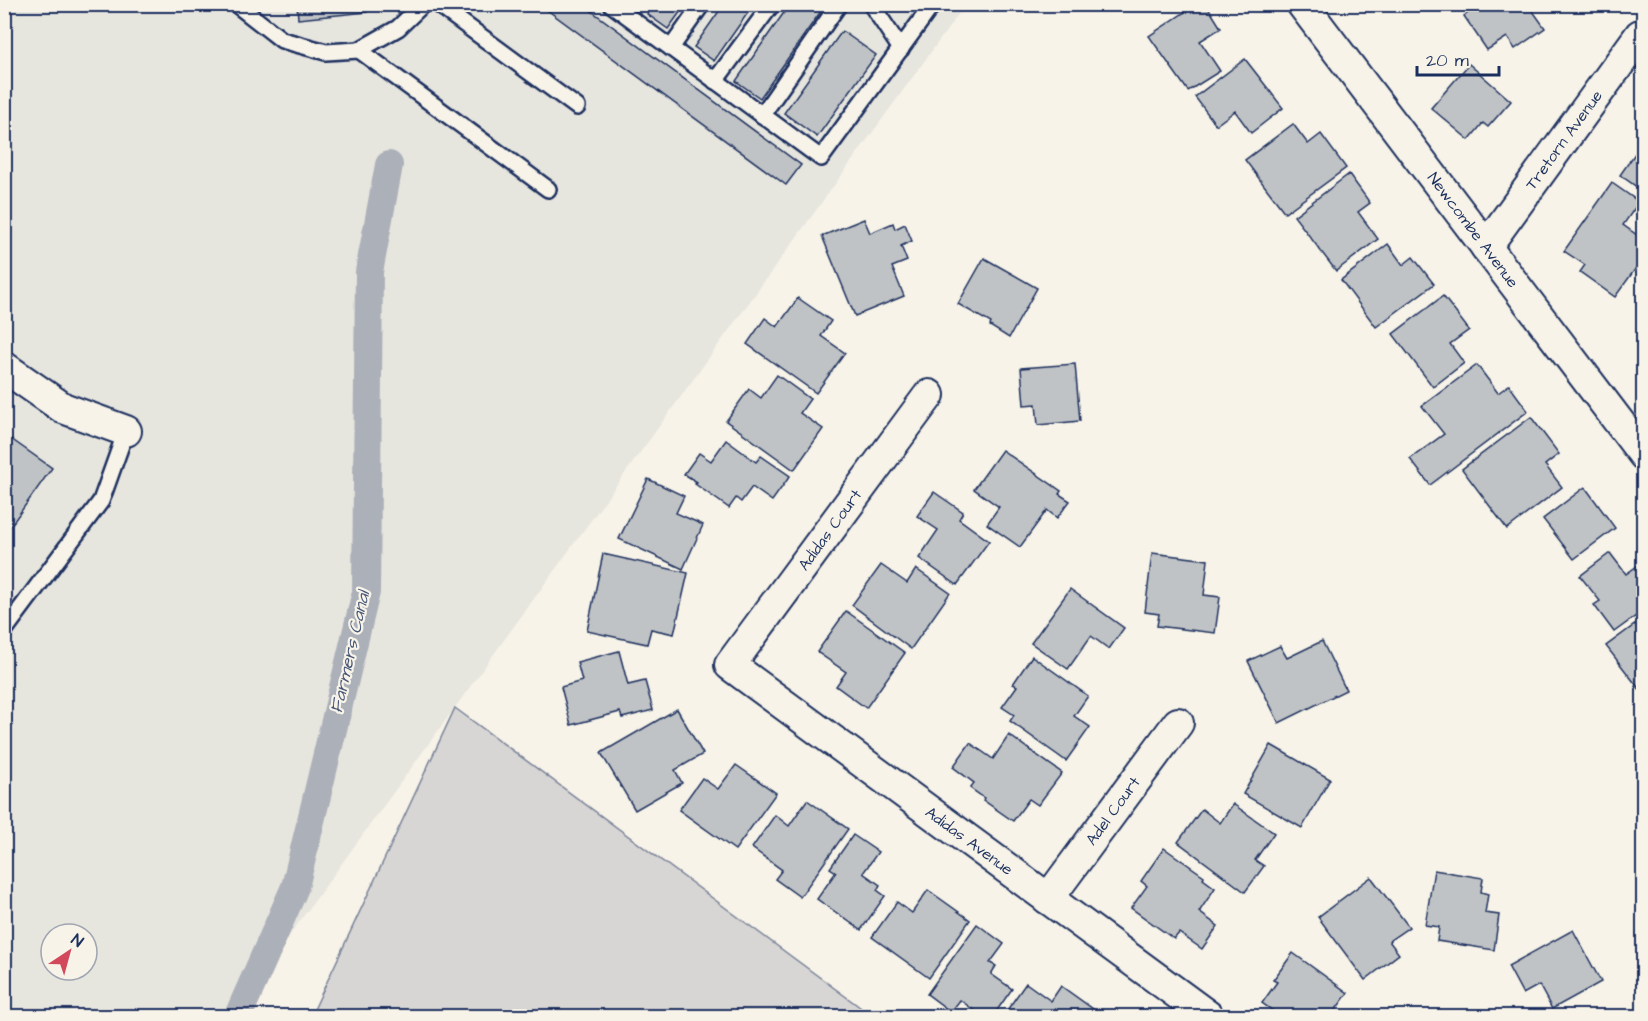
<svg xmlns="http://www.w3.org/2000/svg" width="1648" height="1021" font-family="'Architects Daughter',sans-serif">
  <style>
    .built { fill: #e6e5de; fill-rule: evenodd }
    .green { fill: #d7d6d4; stroke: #798299; stroke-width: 1.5 }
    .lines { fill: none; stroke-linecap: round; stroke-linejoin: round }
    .canal { stroke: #acb0b9; stroke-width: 28 }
    .building { fill: #c0c3c5; stroke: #1b2f5e; stroke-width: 1.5 }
    .lane-casing { stroke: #1b2f5e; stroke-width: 20 }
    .street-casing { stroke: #1b2f5e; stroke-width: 34 }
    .lane { stroke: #f7f3e8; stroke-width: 15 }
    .street { stroke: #f7f3e8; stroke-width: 30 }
    .labels { text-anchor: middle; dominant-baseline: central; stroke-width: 4.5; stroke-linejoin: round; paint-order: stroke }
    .street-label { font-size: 16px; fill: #1b2f5e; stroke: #f7f3e8 }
    .water-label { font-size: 18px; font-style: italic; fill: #465679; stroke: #f7f3e8 }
  </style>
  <rect width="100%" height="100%" fill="#f7f3e8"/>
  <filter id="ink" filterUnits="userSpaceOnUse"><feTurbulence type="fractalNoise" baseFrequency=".0167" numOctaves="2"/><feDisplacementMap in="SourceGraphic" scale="12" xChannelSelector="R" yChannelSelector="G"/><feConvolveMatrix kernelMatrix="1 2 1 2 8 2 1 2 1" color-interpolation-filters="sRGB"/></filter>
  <g filter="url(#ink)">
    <path class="built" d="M5,5H965L231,1016H5ZM51,934H87V970H51Z"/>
    <path class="green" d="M455,708L872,1016H311Z"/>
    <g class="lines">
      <path class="canal" d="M238,1016L295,887L366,592L369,272L389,165"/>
    </g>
    <g class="building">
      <path d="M297,4H366L367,12L298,19Z"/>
      <path d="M539,4H582L801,165L786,185Z"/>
      <path d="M653,4H686L668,29L647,14Z"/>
      <path d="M724,4H754L714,61L694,47Z"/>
      <path d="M790,4H826L760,98L736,81Z"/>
      <path d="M1197,4H1206L1221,28L1200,41L1220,71L1188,91L1149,36Z"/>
      <path d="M1481,4H1528L1545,28L1515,49L1507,37L1487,50L1464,16Z"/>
      <path d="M842,31L876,55L817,137L784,113Z"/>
      <path d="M1245,59L1283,108L1251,133L1235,111L1216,125L1195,97Z"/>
      <path d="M1469,64L1511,101L1488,127L1483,123L1469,140L1431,108Z"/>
      <path d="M1293,124L1308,144L1321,134L1346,168L1285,213L1245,160Z"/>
      <path d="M1643,142H1644V192L1620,175Z"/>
      <path d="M1349,174L1370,203L1358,212L1378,239L1336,271L1294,216Z"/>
      <path d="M1612,183L1639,202L1623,225L1644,240L1637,250L1644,254V257L1615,297L1580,272L1585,265L1564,251Z"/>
      <path d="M864,219L870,233L893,223L895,229L905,224L912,241L901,246L907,261L892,267L904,296L855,316L822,236Z"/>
      <path d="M1388,244L1403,265L1413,257L1434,284L1376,327L1341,280Z"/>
      <path d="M984,258L1037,288L1009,338L990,326L991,323L958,304Z"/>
      <path d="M1443,296L1469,330L1450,344L1464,363L1433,387L1393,334Z"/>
      <path d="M798,298L831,321L821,336L845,353L816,393L747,344L765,318L777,327Z"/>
      <path d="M1075,364L1080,421L1038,425L1036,404L1024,405L1021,368Z"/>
      <path d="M1477,365L1498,393L1509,385L1528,411L1430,485L1410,459L1444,434L1422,406Z"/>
      <path d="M777,375L810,399L800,413L823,429L794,470L726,421L749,389L761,398Z"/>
      <path d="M1531,417L1559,454L1545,465L1562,487L1507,529L1462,469Z"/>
      <path d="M4,434L52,468L4,535Z"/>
      <path d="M726,440L756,462L761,456L790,476L772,501L752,487L741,502L736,498L729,508L695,484L697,482L684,474L699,453L711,461Z"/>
      <path d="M1002,450L1061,491L1059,494L1070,501L1057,518L1047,510L1020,547L987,524L999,507L974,489Z"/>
      <path d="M648,479L684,496L676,513L703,525L683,569L619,539Z"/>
      <path d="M1585,487L1615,528L1574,559L1543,519Z"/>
      <path d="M934,492L963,512L959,519L989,541L957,585L919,558L938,530L917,516Z"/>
      <path d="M1152,553L1208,560L1204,595L1220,597L1215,633L1157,626L1159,614L1145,612Z"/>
      <path d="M1610,553L1626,574L1644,561V610L1614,632L1594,605L1600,601L1580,576Z"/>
      <path d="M603,554L688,573L674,634L651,629L647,644L587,631Z"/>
      <path d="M881,565L907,583L916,569L950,593L911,649L852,605Z"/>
      <path d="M1070,589L1124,628L1109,649L1091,636L1068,669L1031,643Z"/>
      <path d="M846,611L905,653L866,708L836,686L846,672L817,652Z"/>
      <path d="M1644,618V695L1606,646Z"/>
      <path d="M1322,641L1346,690L1279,723L1248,661L1280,646L1287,658Z"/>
      <path d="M619,651L628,685L645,681L653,710L622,718L620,712L571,725L561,687L582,681L577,662Z"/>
      <path d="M1032,656L1088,696L1074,716L1090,727L1066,761L1010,721L1014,715L1002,707L1017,686L1013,684Z"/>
      <path d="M677,709L703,754L675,770L682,783L635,810L601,753Z"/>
      <path d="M1009,735L1062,773L1038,805L1029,799L1013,821L983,800L984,798L970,788L974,783L953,767L970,743L993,759Z"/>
      <path d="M1271,745L1330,779L1302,828L1243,794Z"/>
      <path d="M736,765L776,793L735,850L679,810L702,778L718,789Z"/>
      <path d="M807,800L848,829L800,897L775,879L782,870L752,848L775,815L789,826Z"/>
      <path d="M1233,804L1274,833L1255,860L1264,866L1245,892L1178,842L1202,809L1220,823Z"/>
      <path d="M853,835L878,852L863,873L880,885L877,890L885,896L861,930L817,899L836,872L830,868Z"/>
      <path d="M1164,848L1204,876L1203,879L1215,888L1199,912L1218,926L1202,949L1179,933L1174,939L1131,908L1147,886L1141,881Z"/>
      <path d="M1434,870L1483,878L1481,892L1488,894L1485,913L1499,915L1494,950L1437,941L1439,927L1425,925Z"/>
      <path d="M1371,877L1409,927L1389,941L1399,954L1365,980L1318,917Z"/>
      <path d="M928,890L970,920L929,978L872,937L897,902L912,913Z"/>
      <path d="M977,924L1004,944L990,963L996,966L991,974L1012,989L993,1016H982L960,1000L951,1012L927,994Z"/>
      <path d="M1573,930L1601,982L1552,1009L1539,985L1523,994L1508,966Z"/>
      <path d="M1293,953L1348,993L1331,1016H1321L1315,1012L1312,1016H1280L1262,1003L1277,982L1273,980Z"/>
      <path d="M1026,983L1051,1001L1061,986L1093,1009L1088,1016H1003Z"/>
    </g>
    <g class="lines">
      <defs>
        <g id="lane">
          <path d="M236,4L282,40L326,52L359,50L398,28L423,4"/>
          <path d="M437,4L577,107"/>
          <path d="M611,4L821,158L933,4"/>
          <path d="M871,4L901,49"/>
          <path d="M671,48L702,4"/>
          <path d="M359,50L548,189"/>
          <path d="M715,81L772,4"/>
          <path d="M762,115L839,4"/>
          <path d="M4,631L101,501L126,431"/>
        </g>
        <g id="street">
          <path d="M1302,4L1644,455"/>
          <path d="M1486,247L1640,35L1644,38"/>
          <path d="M4,367L63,408L126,431"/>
          <path d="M929,395L730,665L1208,1016"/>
          <path d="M1048,899L1178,723"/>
        </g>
      </defs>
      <use href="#lane" class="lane-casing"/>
      <use href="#street" class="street-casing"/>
      <use href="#lane" class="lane"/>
      <use href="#street" class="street"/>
    </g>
  </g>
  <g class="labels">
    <g class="street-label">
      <text transform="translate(1564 140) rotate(-54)">Tretorn Avenue</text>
      <text transform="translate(1473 230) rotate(53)">Newcombe Avenue</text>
      <text transform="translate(830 530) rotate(-54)">Adidas Court</text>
      <text transform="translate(1113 811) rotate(-54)">Adel Court</text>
      <text transform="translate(969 841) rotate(36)">Adidas Avenue</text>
    </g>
    <g class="water-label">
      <text transform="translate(350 652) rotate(-77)">Farmers Canal</text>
    </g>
  </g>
  <rect width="1648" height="1021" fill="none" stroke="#f7f3e8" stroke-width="24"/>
  <rect x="12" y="12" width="1624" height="997" fill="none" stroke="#1b2f5e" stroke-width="2" filter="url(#ink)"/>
  <g transform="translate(69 952) rotate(36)"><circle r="28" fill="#f7f3e8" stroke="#9fa5b1" stroke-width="1.5"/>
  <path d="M0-4.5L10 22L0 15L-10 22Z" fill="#d1495b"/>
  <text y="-9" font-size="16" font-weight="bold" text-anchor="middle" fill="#1b2f5e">N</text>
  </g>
  <path d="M1417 66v9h82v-9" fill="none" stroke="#1b2f5e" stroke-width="3"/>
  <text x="1426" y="66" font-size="18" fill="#1b2f5e" stroke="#f7f3e8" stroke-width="4.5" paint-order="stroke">20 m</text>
</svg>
